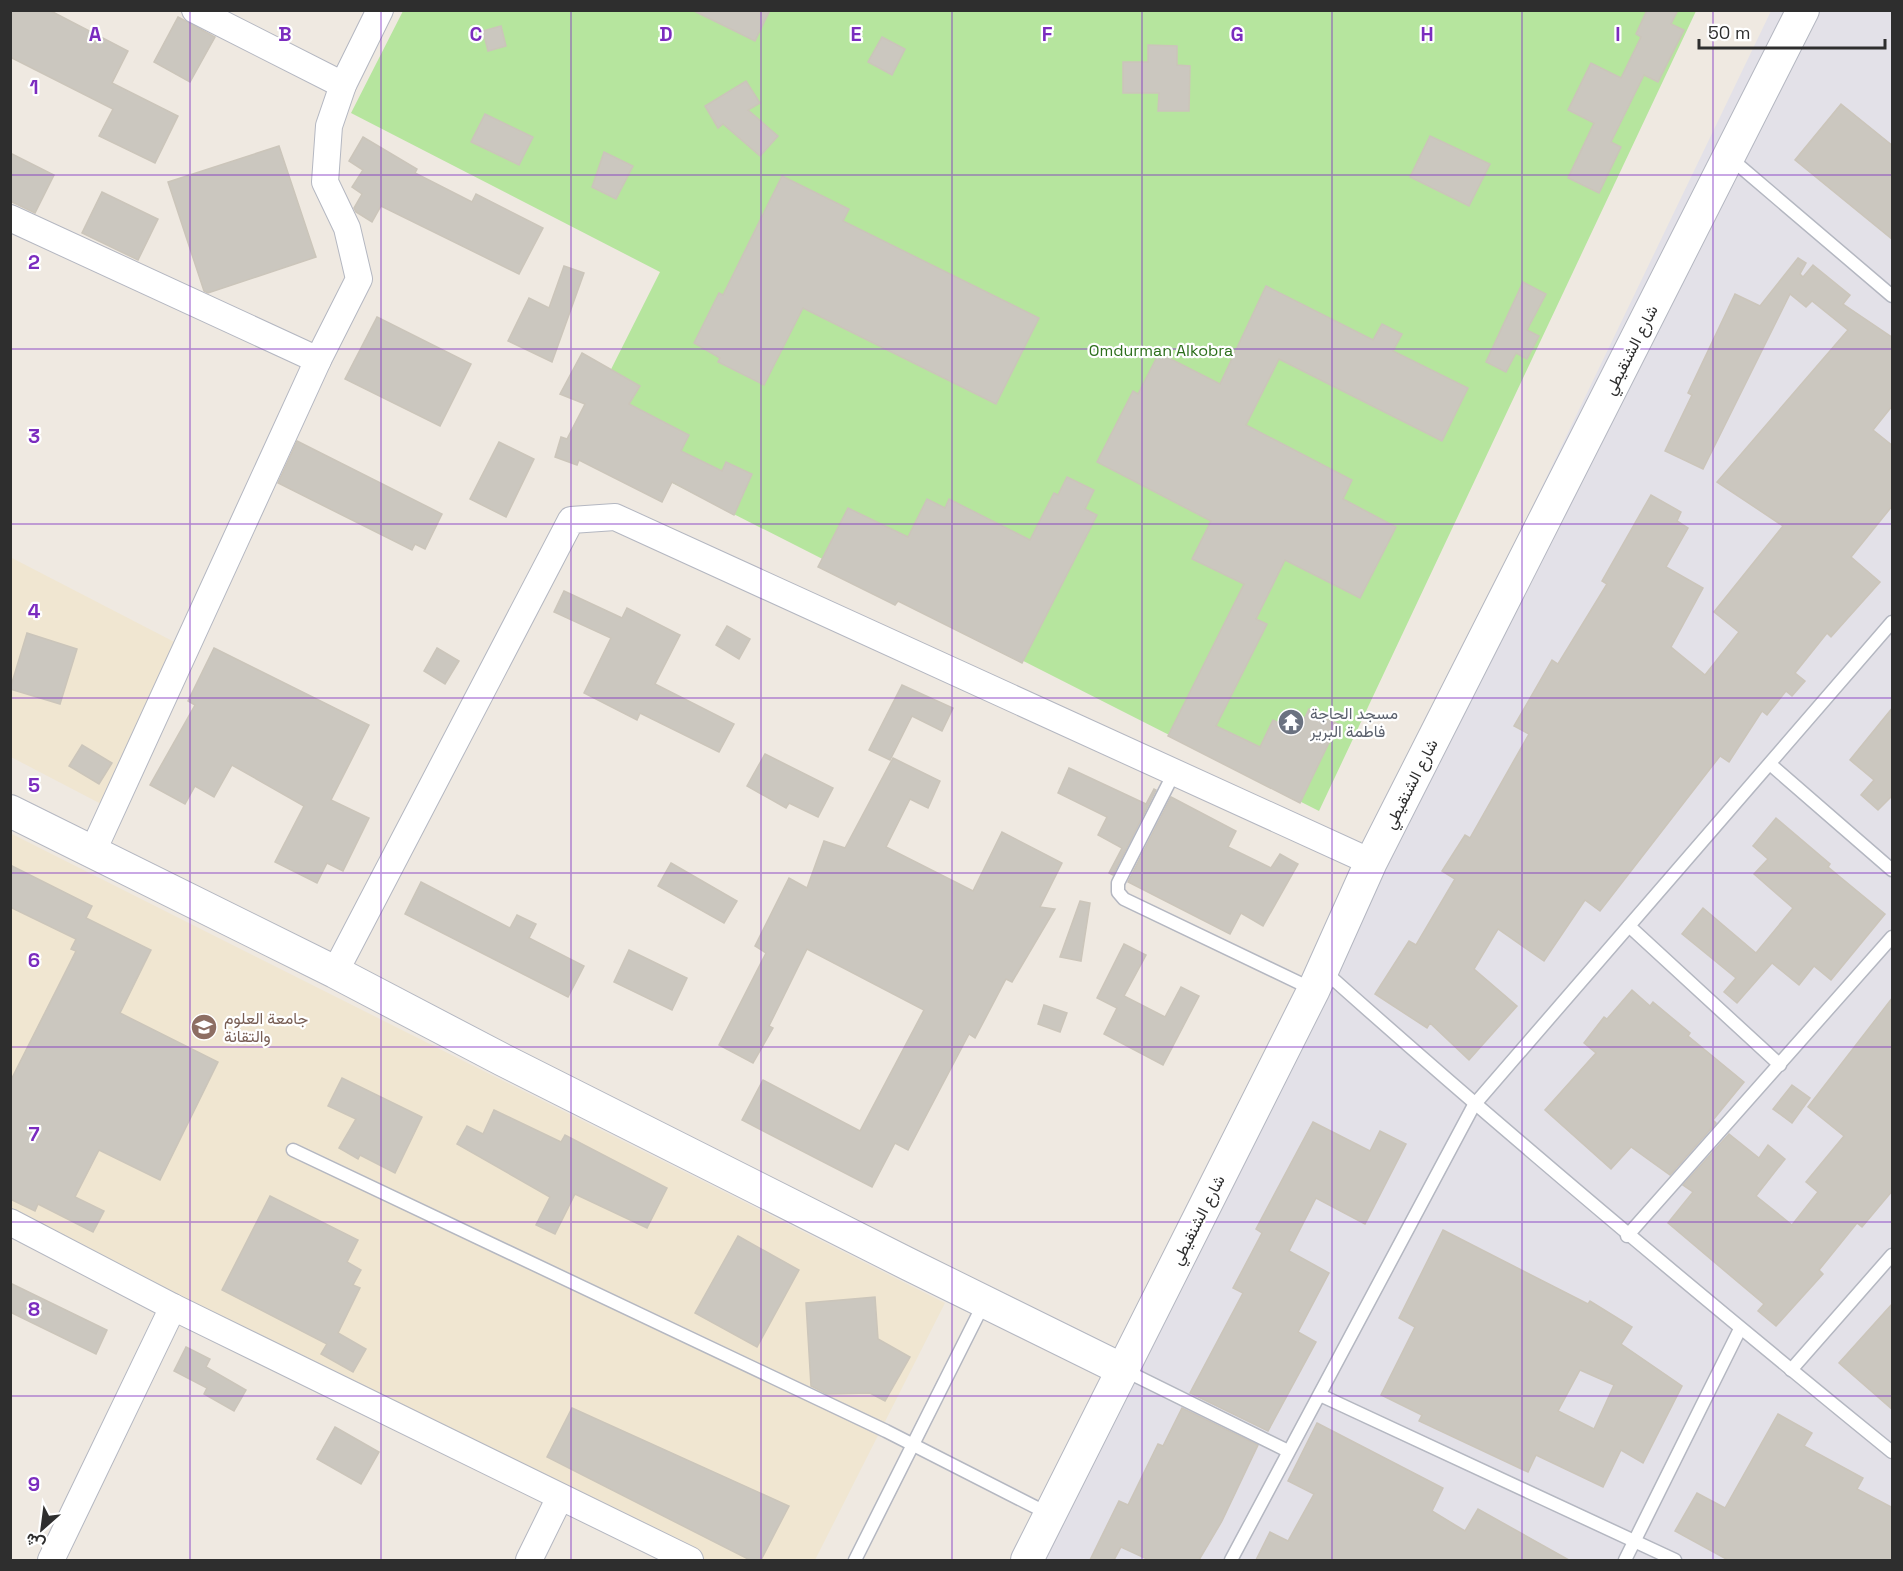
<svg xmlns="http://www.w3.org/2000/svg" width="1903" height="1571" font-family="'Space Grotesk',Vazirmatn,sans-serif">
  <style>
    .industrial { fill: #e3e1e8 }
    .education { fill: #f0e6d1 }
    .green { fill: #b6e59e }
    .building { fill: #cbc7bf; stroke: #cbc5ba; stroke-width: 1.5; fill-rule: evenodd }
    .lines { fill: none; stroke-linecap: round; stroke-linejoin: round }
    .service-casing { stroke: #b4b7c1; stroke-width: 15 }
    .minor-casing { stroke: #b4b7c1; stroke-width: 28 }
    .tertiary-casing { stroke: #b4b7c1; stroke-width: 34 }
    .service { stroke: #fff; stroke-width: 12 }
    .minor { stroke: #fff; stroke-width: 26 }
    .tertiary { stroke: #fff; stroke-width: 32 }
    .grid { fill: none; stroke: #7b2cbf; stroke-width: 1.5; stroke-opacity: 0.55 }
    .labels { text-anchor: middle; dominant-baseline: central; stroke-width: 4.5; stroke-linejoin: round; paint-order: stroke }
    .park-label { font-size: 16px; fill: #2c6e1b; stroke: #fff }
    .street-label { font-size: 16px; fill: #2e2e2e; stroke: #fff }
    .worship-label { font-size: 16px; fill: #5b616d; stroke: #fff; text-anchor: start }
    .education-label { font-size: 16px; fill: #785e54; stroke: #fff; text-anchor: start }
    .grid-label { font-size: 20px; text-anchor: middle; font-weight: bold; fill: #7b2cbf; stroke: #fff; stroke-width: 4.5; stroke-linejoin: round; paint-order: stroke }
  </style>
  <rect width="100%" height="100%" fill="#efe9e1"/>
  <path class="industrial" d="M1771,11H1892V1560H1025Z"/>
  <g class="education">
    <path d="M10,557L186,648L105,806L11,757Z"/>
    <path d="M10,833L945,1303L815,1560H683L11,1222Z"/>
  </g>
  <path class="green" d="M403,11H1696L1319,811L578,435L660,272L351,113Z"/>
  <g class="building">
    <path d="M10,10H49L128,51L112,83L178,116L155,163L99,136L113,109L10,57Z"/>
    <path d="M692,10H770L755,41Z"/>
    <path d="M1647,10H1678L1671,24L1684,30L1658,82L1644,75L1611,142L1621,147L1599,193L1568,178L1594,123L1568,110L1591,63L1621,78L1641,37L1636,34Z"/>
    <path d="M178,17L215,37L190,82L154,62Z"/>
    <path d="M501,26L506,46L488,51L483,31Z"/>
    <path d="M882,37L905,49L892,75L868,62Z"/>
    <path d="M1148,45L1177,46V65L1190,66L1189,111H1158L1159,93H1123V62H1148Z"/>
    <path d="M746,81L760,103L748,110L778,136L760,156L723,124L718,128L705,106Z"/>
    <path d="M1841,104L1893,146V240L1795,160Z"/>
    <path d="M485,114L533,137L519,165L471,142Z"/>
    <path d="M1430,136L1490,164L1469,206L1410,177Z"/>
    <path d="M363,137L417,169L415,173L472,202L476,194L543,228L519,274L381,206L372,222L356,212L354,208L362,194L352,187L363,170L349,161Z"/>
    <path d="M279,146L316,257L208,293L204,291L168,182Z"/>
    <path d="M604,152L633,166L616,199L592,187Z"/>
    <path d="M10,153L54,175L35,213L10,201Z"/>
    <path d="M782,176L849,209L843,221L1039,318L996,404L803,308L764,385L718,362L720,358L694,343L719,293L723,295Z"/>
    <path d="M102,192L158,219L138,260L82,233Z"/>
    <path d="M1798,258L1806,263L1800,274L1803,277L1813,265L1850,295L1843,304L1893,338V405L1873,430L1893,446V505L1851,557L1880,582L1831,637L1827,633L1795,673L1805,681L1792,696L1786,691L1767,715L1762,711L1729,762L1720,756L1600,911L1585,900L1544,961L1498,929L1474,969L1517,1006L1469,1060L1430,1023L1427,1028L1375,994L1409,941L1416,945L1455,879L1442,871L1465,835L1470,838L1529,734L1514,726L1552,660L1558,664L1607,584L1602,581L1651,495L1681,512L1677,521L1688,528L1666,567L1703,588L1671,647L1705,675L1739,632L1714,612L1783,526L1717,482L1848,330L1812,301L1806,307L1790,294L1703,469L1665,451L1692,395L1688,393L1735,294L1760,306Z"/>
    <path d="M564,266L584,273L552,362L508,341L529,298L549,308Z"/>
    <path d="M1523,282L1546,294L1527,330L1539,336L1527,359L1516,353L1506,372L1486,362Z"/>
    <path d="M1266,286L1373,340L1382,324L1402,334L1393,351L1468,388L1442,441L1279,359L1246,425L1352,480L1343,499L1396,527L1360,598L1285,560L1256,619L1267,624L1216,726L1260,747L1273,720L1298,732L1309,709L1338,724L1300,803L1168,736L1244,584L1192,559L1211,521L1097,462L1133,391L1138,394L1159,353L1220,384Z"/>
    <path d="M377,317L471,364L440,426L345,379Z"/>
    <path d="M582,353L640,386L629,404L689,435L681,451L722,471L726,462L752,474L734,515L672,482L662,502L579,460L577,465L555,457L561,437L567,439L585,404L560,394Z"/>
    <path d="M297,441L442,514L425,549L415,544L412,550L278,483Z"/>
    <path d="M499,442L534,459L506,517L470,499Z"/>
    <path d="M1067,477L1094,490L1085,509L1097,515L1022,663L898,601L895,605L818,567L848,508L908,537L927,499L945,508L949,499L1030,540L1054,493L1058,495Z"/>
    <path d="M564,591L622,618L627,608L680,635L655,684L734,724L719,752L640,713L637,720L584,693L611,638L554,612Z"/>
    <path d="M727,626L750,639L739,659L716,645Z"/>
    <path d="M27,633L77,649L60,704L10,689Z"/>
    <path d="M214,648L369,725L331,800L369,818L343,871L327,863L317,883L275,862L304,806L232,765L214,797L195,786L185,804L150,785L195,705L188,701Z"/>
    <path d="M437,648L459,661L445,684L424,671Z"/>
    <path d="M902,685L953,708L942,731L912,716L890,760L869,750Z"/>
    <path d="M1893,707V795L1878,810L1861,795L1874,780L1850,760Z"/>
    <path d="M82,745L112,763L99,784L69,766Z"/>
    <path d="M765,754L833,788L818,817L789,803L786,808L747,786Z"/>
    <path d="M893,758L940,781L928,808L910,799L886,847L973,891L1002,832L1062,863L1040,907L1055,909L1012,982L1006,979L975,1038L969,1034L908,1150L895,1143L872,1187L742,1120L763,1080L860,1131L924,1010L807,949L769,1026L773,1028L753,1063L719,1045L766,953L755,946L789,878L807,888L824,841L845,848Z"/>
    <path d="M1069,768L1146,804L1154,789L1156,790L1113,875L1109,873L1122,848L1098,835L1107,817L1058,793Z"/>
    <path d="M1171,797L1236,831L1228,847L1271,868L1280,854L1298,864L1263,926L1241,913L1230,934L1128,882Z"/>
    <path d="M1776,818L1830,864L1828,867L1885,914L1831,980L1814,966L1799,985L1772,963L1737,1003L1724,992L1736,978L1682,934L1703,908L1756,953L1793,908L1754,874L1768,859L1753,846Z"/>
    <path d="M671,863L737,901L724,923L658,886Z"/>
    <path d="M10,865L92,906L86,918L151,950L120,1013L218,1062L160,1180L99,1150L75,1197L104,1211L93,1232L38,1204L35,1211L10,1199V1082L76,951L71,949L76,939L10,907Z"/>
    <path d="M421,882L510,928L517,915L536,924L529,938L584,966L568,997L405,914Z"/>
    <path d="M1080,901L1090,903L1081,961L1060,957Z"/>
    <path d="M1124,944L1146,955L1124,996L1165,1017L1181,987L1199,996L1163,1065L1104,1034L1117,1008L1097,998Z"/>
    <path d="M629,950L687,978L672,1010L614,982Z"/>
    <path d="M1632,990L1650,1006L1653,1002L1690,1033L1688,1036L1744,1082L1713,1120L1716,1123L1670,1175L1631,1147L1611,1169L1545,1110L1596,1053L1584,1043L1604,1017L1607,1019Z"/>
    <path d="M1893,997V1190L1862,1227L1857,1223L1819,1270L1823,1274L1776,1326L1758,1311L1764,1304L1668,1223L1693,1192L1683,1185L1729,1134L1759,1158L1768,1145L1785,1159L1756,1196L1792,1225L1818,1192L1806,1182L1844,1136L1808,1107Z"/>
    <path d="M1044,1005L1067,1013L1060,1032L1038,1024Z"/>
    <path d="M342,1078L422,1117L395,1173L360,1155L358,1159L339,1148L356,1119L328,1106Z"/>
    <path d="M1792,1085L1810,1098L1792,1123L1773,1109Z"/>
    <path d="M494,1110L561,1142L565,1135L667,1188L647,1228L575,1194L555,1234L536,1225L550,1197L457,1144L467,1126L483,1134Z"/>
    <path d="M1313,1122L1370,1151L1380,1131L1406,1144L1365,1224L1316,1198L1289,1251L1329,1273L1298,1332L1316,1342L1268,1431L1190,1393L1243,1293L1233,1288L1262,1233L1256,1229Z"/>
    <path d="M270,1196L358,1240L347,1262L361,1270L353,1285L360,1288L338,1333L366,1349L353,1372L321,1354L327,1344L222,1290Z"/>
    <path d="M1443,1230L1588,1304L1590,1301L1632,1327L1621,1344L1682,1386L1643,1463L1621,1450L1603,1487L1536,1455L1528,1472L1419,1421L1422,1415L1381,1395L1415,1327L1399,1318ZM1580,1370L1614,1385L1594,1429L1558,1411Z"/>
    <path d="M738,1236L799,1270L757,1347L695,1313Z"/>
    <path d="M10,1283L107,1330L96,1354L10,1312Z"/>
    <path d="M875,1297L878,1339L910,1357L885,1401L870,1393L827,1394L811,1386L806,1303Z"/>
    <path d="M1893,1303V1410L1839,1363Z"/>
    <path d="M186,1347L210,1359L206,1367L246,1390L234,1411L204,1394L207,1388L174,1371Z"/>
    <path d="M572,1408L789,1506L761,1560H750L547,1457Z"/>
    <path d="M1182,1408L1258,1445L1222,1521L1199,1560H1149L1121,1547L1114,1560H1090L1119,1501L1128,1505L1158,1444L1163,1446Z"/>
    <path d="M1778,1414L1812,1433L1804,1446L1863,1478L1857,1489L1893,1508V1560H1728L1675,1531L1697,1493L1725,1508Z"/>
    <path d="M1317,1423L1443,1488L1432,1511L1465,1531L1478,1509L1569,1560H1256L1270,1532L1288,1541L1314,1494L1288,1481Z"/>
    <path d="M335,1427L379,1452L361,1484L317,1459Z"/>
  </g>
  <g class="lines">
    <defs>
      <g id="service">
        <path d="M1729,157L1892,296"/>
        <path d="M1770,764L1892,870"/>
        <path d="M1174,773L1118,883V892L1124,899L1312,989"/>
        <path d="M1629,926L1780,1065"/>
        <path d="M1323,970C1509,1136 1699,1295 1892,1452"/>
        <path d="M293,1150L886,1431L1049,1514"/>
        <path d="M1627,1236L1892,937"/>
        <path d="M1124,1370L1288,1451"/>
        <path d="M1791,1370L1892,1255"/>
        <path d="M1320,1395L1675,1560"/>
        <path d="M855,1560L984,1303"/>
        <path d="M1231,1560L1474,1105L1892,622"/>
        <path d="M1625,1560L1740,1329"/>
      </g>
      <g id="minor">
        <path d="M195,10L343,85"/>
        <path d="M10,218L318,360"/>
        <path d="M92,853L318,360L359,279L347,228L325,182L329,126L343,85L380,10"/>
        <path d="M335,972L571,520L615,517L1371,862"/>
        <path d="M10,1222L173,1307L690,1560"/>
        <path d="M51,1560L173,1307"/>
        <path d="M529,1560L560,1497"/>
      </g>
      <g id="tertiary">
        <path d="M10,811L335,972L503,1060L908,1264L1123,1370"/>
        <path d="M1027,1560L1314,989L1371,862L1803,10"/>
      </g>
    </defs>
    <use href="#service" class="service-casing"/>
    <use href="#minor" class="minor-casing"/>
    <use href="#tertiary" class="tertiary-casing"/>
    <use href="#service" class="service"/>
    <use href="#minor" class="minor"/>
    <use href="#tertiary" class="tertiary"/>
  </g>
  <path class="grid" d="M190,10V1560M381,10V1560M571,10V1560M761,10V1560M952,10V1560M1142,10V1560M1332,10V1560M1522,10V1560M1713,10V1560M10,175H1892M10,349H1892M10,524H1892M10,698H1892M10,873H1892M10,1047H1892M10,1222H1892M10,1396H1892"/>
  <defs>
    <symbol id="temple-disc" viewBox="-11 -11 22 22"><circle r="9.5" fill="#6b7280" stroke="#fff"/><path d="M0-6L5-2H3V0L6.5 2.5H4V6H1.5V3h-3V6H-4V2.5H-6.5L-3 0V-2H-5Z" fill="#fff"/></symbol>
    <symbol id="university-disc" viewBox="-11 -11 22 22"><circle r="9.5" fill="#8d6e63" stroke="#fff"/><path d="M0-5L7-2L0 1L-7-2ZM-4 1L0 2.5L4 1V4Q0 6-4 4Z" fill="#fff"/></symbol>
  </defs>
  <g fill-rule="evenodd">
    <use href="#temple-disc" x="1276" y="707" width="30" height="30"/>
    <use href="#university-disc" x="189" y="1012" width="30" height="30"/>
  </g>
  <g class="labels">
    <g class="park-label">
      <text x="1161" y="350">Omdurman Alkobra</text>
    </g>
    <g class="street-label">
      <text transform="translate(1631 350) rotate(-63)">شارع الشنقيطي</text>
      <text transform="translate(1411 784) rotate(-63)">شارع الشنقيطي</text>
      <text transform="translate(1198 1220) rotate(-63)">شارع الشنقيطي</text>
    </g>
    <g class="worship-label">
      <text x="1310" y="713">مسجد الحاجة<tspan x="1310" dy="18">فاطمة البرير</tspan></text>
    </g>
    <g class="education-label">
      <text x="224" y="1018">جامعة العلوم<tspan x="224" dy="18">والتقانة</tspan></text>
    </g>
  </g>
  <g class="grid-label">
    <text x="95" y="41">A</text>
    <text x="285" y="41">B</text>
    <text x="476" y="41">C</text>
    <text x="666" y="41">D</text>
    <text x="856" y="41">E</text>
    <text x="1047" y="41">F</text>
    <text x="1237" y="41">G</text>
    <text x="1427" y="41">H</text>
    <text x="1618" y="41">I</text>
    <text x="34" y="94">1</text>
    <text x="34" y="269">2</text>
    <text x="34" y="443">3</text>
    <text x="34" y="618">4</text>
    <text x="34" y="792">5</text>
    <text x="34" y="967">6</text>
    <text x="34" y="1141">7</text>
    <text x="34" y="1316">8</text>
    <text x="34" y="1491">9</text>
  </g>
  <rect width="1903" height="1571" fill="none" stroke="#2e2e2e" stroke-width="24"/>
  <g transform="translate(42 1529) rotate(208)" stroke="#ffffff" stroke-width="4.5" paint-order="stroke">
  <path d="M0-4.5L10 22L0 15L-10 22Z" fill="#2e2e2e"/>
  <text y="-9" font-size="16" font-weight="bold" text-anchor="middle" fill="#2e2e2e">ش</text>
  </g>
  <path d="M1699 39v9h186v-9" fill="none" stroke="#2e2e2e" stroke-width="3"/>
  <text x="1708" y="39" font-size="18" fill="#2e2e2e" stroke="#ffffff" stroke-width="4.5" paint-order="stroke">50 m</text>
</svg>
